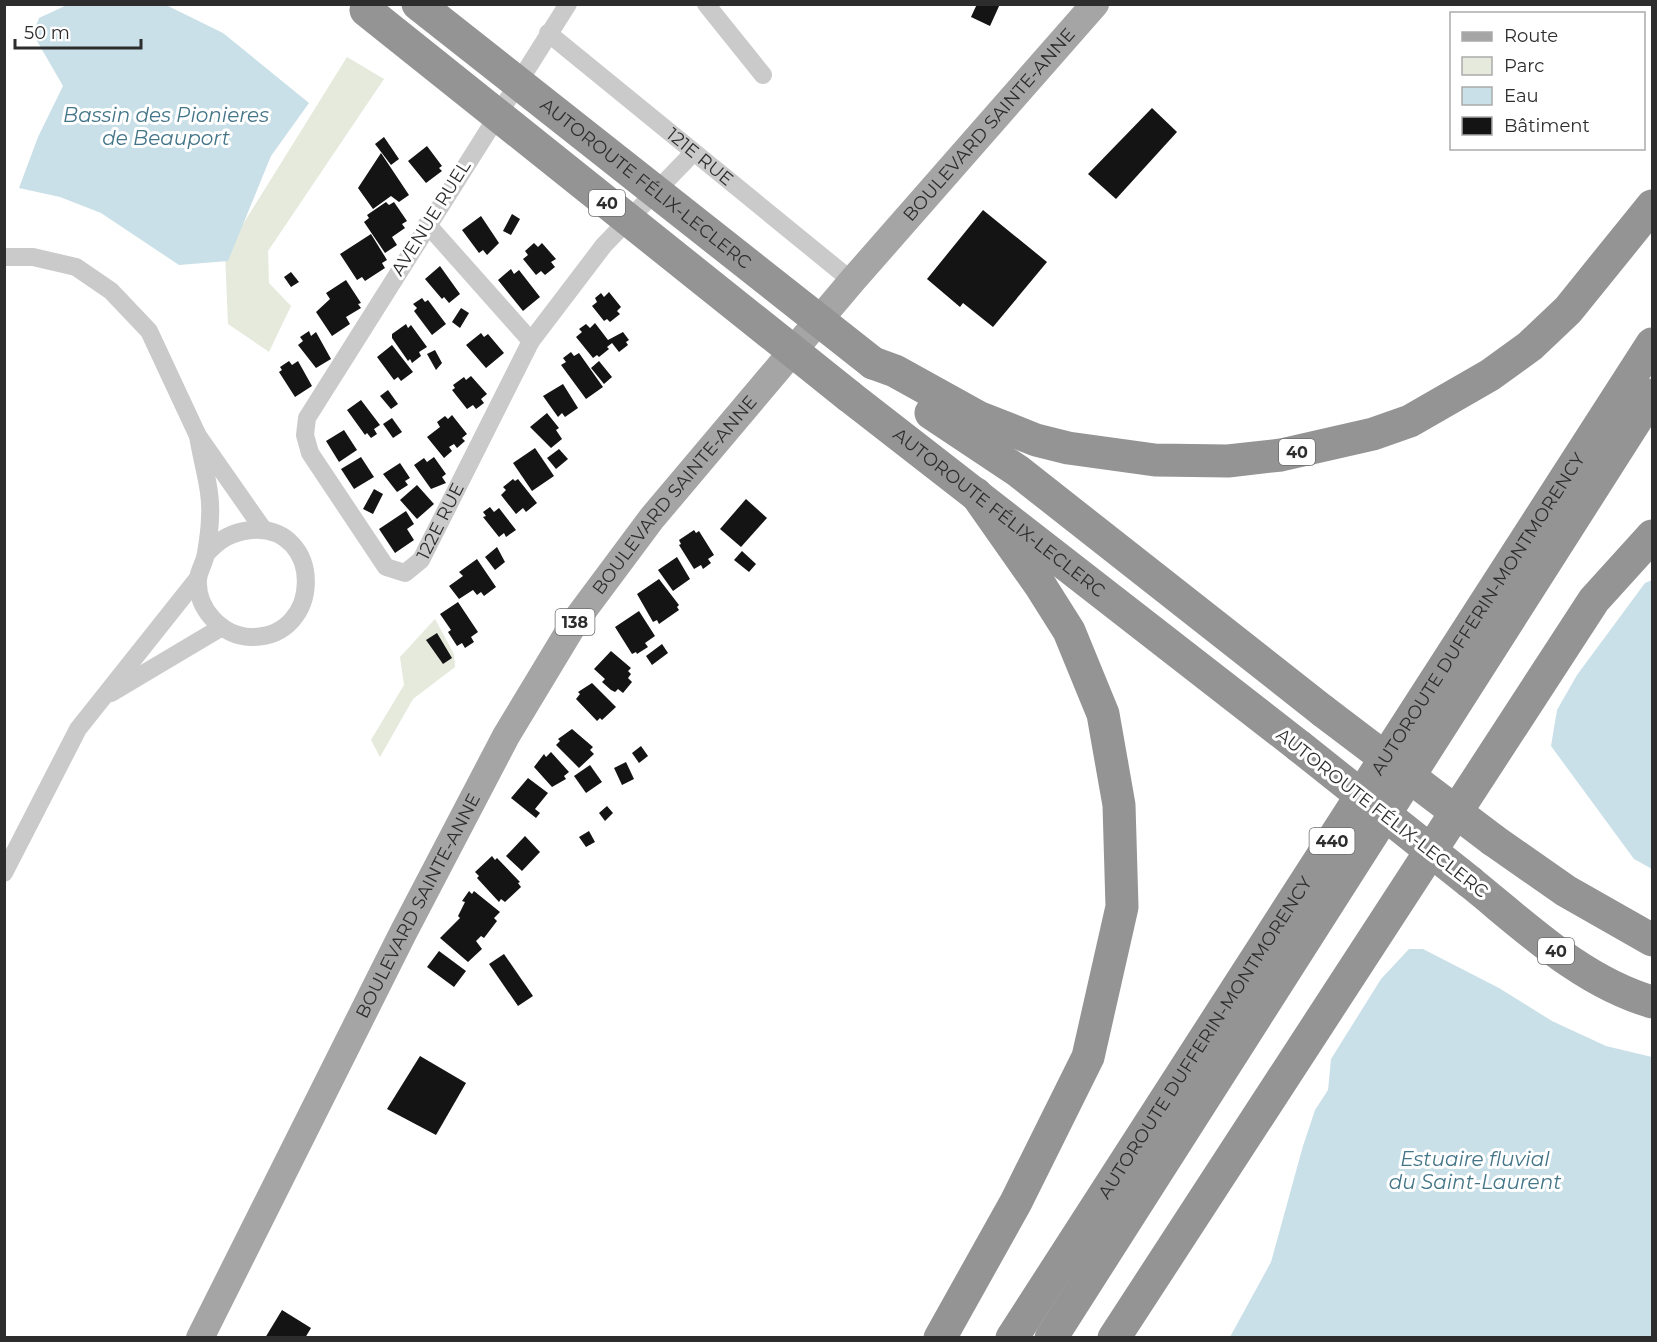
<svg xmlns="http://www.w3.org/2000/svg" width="1657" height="1342" font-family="Montserrat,sans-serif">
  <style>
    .green { fill: #e5eadc }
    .water { fill: #cae0e8 }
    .building { fill: #141414 }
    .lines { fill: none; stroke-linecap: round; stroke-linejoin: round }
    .minor { stroke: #cacaca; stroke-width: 18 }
    .primary { stroke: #a5a5a5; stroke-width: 28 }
    .motorway { stroke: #949494; stroke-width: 33 }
    .motorway-bridge { stroke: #949494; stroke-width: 33 }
    .labels { text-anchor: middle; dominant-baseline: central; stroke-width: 6; stroke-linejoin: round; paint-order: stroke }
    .shield { fill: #fff; stroke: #6c6c6c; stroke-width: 1.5 }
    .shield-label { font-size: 16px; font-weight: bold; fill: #2d2d2d }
    .street-label { font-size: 18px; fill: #2d2d2d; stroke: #fff }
    .water-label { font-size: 20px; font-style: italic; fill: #437588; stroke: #fff }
  </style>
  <rect width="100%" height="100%" fill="#fff"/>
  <g class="green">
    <path d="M347,57L384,79L268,251L269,283L291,306L269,352L228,324L225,253Z"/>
    <path d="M435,619L454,654L455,667L413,699L380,757L371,740L404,685L400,657Z"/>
  </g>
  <g class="water">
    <path d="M69,4L166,5L223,33L309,103L271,156L228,261L179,265L101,213L60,197L19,188L38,137L63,86L33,34L39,18Z"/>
    <path d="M1652,580V869L1634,859L1551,746L1557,710L1577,675L1645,583Z"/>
    <path d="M1409,949H1423L1499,988L1552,1021L1606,1046L1652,1057V1337H1230L1271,1262L1303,1146L1315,1110L1328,1090L1331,1059L1381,979Z"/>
  </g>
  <g class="building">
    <path d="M977,4H1000L990,26L971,17Z"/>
    <path d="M1152,108L1177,132L1116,199L1088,174Z"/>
    <path d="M384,137L399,159L391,165L375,144Z"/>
    <path d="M427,146L442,166L439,168L442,171L426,183L408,161Z"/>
    <path d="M381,153L409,195L399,202L391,196L373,209L358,188Z"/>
    <path d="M386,202L389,205L394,202L407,221L402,224L405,228L392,237L397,245L385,253L364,222L369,218L367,215Z"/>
    <path d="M983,210L1047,262L993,327L963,303L960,307L927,279Z"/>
    <path d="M512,214L520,219L511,235L503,231Z"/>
    <path d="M481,216L499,243L487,255L483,250L479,253L462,230Z"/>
    <path d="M371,234L387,260L382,263L385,268L365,281L362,277L357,280L340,254Z"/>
    <path d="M534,243L538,247L542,243L556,259L551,262L555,267L545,275L541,271L536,275L523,259L528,255L525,251Z"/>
    <path d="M440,266L460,294L449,303L444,297L442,299L425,279Z"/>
    <path d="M511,269L514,274L519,270L540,297L523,311L498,280Z"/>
    <path d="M291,272L299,282L291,287L284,277Z"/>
    <path d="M346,280L361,303L358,304L361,308L346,317L350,324L332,336L316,312L330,299L326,293Z"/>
    <path d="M609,292L621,307L617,311L620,314L610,322L607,319L604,321L592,306L597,302L595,298L601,293L604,297Z"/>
    <path d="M422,298L425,302L428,300L446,324L432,335L414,311L417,308L413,304Z"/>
    <path d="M461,308L469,313L460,328L452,322Z"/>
    <path d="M595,323L608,340L623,332L629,340L626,342L628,345L619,352L612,343L607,347L609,349L599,357L597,355L593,358L576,337L582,332L579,329L586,324L590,328Z"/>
    <path d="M406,324L408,328L411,325L427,347L419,352L421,356L412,363L410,359L408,361L392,338V334Z"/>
    <path d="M309,331L311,336L316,332L331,359L316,368L298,345L303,341L300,337Z"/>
    <path d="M481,333L484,337L488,334L504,353L486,368L466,345Z"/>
    <path d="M392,345L413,372L401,381L398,377L394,380L377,357Z"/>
    <path d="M435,350L442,363L436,370L427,354Z"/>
    <path d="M571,352L574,356L579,353L603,387L586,399L561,365L566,362L563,358Z"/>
    <path d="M289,361L292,365L298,361L312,386L295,397L279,372L282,370L280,367Z"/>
    <path d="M599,361L612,377L604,384L591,368Z"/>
    <path d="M471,376L487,394L481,399L484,403L476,409L473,405L467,409L452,390L455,388L453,385L464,377L466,380Z"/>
    <path d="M563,384L578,408L565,417L562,413L558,417L543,396Z"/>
    <path d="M388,390L398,404L391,409L380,396Z"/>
    <path d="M361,400L380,425L374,429L377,434L371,438L367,433L365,435L347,410Z"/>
    <path d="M547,413L559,428L556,430L562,439L551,448L530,427Z"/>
    <path d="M452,415L467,434L462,438L465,441L457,448L454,444L449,447L452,451L444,458L427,437L440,427L437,422L445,416L448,419Z"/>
    <path d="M392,418L402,432L393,438L383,424Z"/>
    <path d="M344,430L357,450L339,462L326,441Z"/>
    <path d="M535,448L554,476L532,491L513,463Z"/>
    <path d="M559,449L568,459L556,469L547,458Z"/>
    <path d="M361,457L374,477L354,489L341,469Z"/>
    <path d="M434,457L446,474L442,477L446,483L431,489L414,465L424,458L427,462Z"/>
    <path d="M400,463L410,478L405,481L408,485L397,492L383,474Z"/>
    <path d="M513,479L515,481L518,479L537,503L526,512L523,508L516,514L501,495L506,490L503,487Z"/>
    <path d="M417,485L434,504L417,519L400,500Z"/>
    <path d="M374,489L383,494L373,514L363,509Z"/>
    <path d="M746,499L767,518L741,547L720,529Z"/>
    <path d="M490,507L494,512L499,508L516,530L506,537L504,533L499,537L483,517L486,516L483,512Z"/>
    <path d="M406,511L414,524L407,529L414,540L395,553L379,529Z"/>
    <path d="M694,530L696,533L699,531L714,555L708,559L711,563L703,569L701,565L694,569L679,545L681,544L679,540Z"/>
    <path d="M497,547L505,562L495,570L485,557Z"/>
    <path d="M742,551L756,564L749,572L734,560Z"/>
    <path d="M677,557L690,579L673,591L658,570Z"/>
    <path d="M477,559L496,587L484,596L481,592L477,595L473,590L459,599L449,586L463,576L459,572Z"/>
    <path d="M659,579L679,605L677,607L679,610L659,624L657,620L653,622L637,594Z"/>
    <path d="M458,602L478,632L471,637L474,642L465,648L462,643L457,646L448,632L451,630L440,614Z"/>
    <path d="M639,611L655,636L645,643L648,647L637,654L636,652L632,654L615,627Z"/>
    <path d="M437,633L452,658L443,664L426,640Z"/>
    <path d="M662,644L668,653L652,665L646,656Z"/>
    <path d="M611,651L631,668L628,671L631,674L628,678L632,682L623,693L618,689L615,692L611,690L602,682L605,679L594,669Z"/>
    <path d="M592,683L616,707L602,720L600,718L597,721L576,699L580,694L578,692Z"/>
    <path d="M572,729L593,747L590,750L594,754L579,768L556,745L560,741L558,739Z"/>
    <path d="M641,746L648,756L639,763L632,753Z"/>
    <path d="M551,752L569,772L564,776L566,779L552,787L534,767L544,754L546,757Z"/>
    <path d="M626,762L634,779L622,785L614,768Z"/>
    <path d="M590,765L602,782L586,793L574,776Z"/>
    <path d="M528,778L548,793L535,809L540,813L536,818L511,798Z"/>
    <path d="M607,806L613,813L605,821L599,813Z"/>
    <path d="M589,831L595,842L586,847L579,837Z"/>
    <path d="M525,836L540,852L522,871L506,856Z"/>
    <path d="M492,856L495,860L497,858L520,882L518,883L521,887L505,902L501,899L499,902L477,878L479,876L475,872Z"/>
    <path d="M469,891L472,894L474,891L500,912L494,918L497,921L484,938L481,936L476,941L482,949L468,962L440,938L460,918L458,916L465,902L462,901Z"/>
    <path d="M439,951L466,971L454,987L427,967Z"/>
    <path d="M504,954L533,996L518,1006L489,964Z"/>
    <path d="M420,1056L466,1083L436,1135L387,1109Z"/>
    <path d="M282,1310L311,1328L305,1338H265Z"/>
  </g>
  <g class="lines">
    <g class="minor">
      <path id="s1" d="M568,4L307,418L305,435L310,453L386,567L405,573L421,560L531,341L604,245L693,153"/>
      <path d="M706,4L763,75"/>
      <path id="s2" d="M548,33L852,281"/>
      <path d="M427,224L531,341"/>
      <path d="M4,257H33L76,267L111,291L149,331L198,436L263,529"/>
      <path d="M198,436C202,462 212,491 210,517C210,529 208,541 206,553C205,562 199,570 198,579C196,608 221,636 251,637C324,638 324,525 252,530C231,532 220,539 206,554"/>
      <path d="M111,693L222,627"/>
      <path d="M4,873L78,729L198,578"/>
    </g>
    <path class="primary" id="s3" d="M200,1338L403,933L506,736L576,620L652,518L852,281L1095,4"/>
    <g class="motorway">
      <path d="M873,363L895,371L978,417L1036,440L1068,448L1155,460L1228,461L1281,455L1373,434L1410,421L1490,375L1530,346L1568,310L1652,206"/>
      <path id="s4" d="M849,396L1299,746"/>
      <path d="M931,413L1018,471L1323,711"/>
      <path d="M1493,840L1566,891L1652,940"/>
      <path d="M1470,882C1527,928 1581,981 1652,1002"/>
      <path d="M940,1338L1016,1202L1088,1057L1122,907L1119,805L1103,714L1069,631L1040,585L976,494"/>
      <path id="s5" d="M1012,1338L1652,344"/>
      <path d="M1051,1338L1652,395"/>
      <path d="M1114,1338L1594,600L1652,536"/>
    </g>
    <g class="motorway-bridge">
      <path id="s6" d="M418,4L873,363"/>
      <path d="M366,10L849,396"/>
      <path d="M1323,711L1493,840"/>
      <path d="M1299,746L1470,882"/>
    </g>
  </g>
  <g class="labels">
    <g class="shield">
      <rect x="589" y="190" width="36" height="26" rx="4.5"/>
      <rect x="1279" y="439" width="36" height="26" rx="4.5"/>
      <rect x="555.5" y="609" width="39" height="26" rx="4.5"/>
      <rect x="1309.5" y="828" width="45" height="26" rx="4.5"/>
      <rect x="1538" y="938" width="36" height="26" rx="4.5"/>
    </g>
    <g class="shield-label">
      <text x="607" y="203">40</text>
      <text x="1297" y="452">40</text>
      <text x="575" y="622">138</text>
      <text x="1332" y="841">440</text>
      <text x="1556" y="951">40</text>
    </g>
    <g class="street-label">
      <text stroke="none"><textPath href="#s3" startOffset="1456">BOULEVARD SAINTE-ANNE</textPath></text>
      <text stroke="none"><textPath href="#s2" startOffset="196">121E RUE</textPath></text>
      <text stroke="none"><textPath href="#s6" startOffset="290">AUTOROUTE FÉLIX-LECLERC</textPath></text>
      <text transform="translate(431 218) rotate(-58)">AVENUE RUEL</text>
      <text stroke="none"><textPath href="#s3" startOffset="970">BOULEVARD SAINTE-ANNE</textPath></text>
      <text stroke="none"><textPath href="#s4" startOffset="190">AUTOROUTE FÉLIX-LECLERC</textPath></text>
      <text stroke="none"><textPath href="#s1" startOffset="746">122E RUE</textPath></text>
      <text stroke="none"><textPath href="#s5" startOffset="861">AUTOROUTE DUFFERIN-MONTMORENCY</textPath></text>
      <text transform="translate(1382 813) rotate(38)">AUTOROUTE FÉLIX-LECLERC</text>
      <text stroke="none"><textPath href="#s3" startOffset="484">BOULEVARD SAINTE-ANNE</textPath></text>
      <text stroke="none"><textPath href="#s5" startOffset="357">AUTOROUTE DUFFERIN-MONTMORENCY</textPath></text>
    </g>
    <g class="water-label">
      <text x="166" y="115">Bassin des Pionieres<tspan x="166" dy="23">de Beauport</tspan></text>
      <text x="1475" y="1159">Estuaire fluvial<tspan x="1475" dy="23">du Saint-Laurent</tspan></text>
    </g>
  </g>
  <rect width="1657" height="1342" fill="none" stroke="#2d2d2d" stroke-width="12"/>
  <rect x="1450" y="12" width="195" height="138" fill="#ffffff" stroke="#ababab" stroke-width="1.5"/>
  <rect x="1462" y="32" width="30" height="9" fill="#a5a5a5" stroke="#ababab" stroke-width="1.5"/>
  <text x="1504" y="42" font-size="18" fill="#2d2d2d">Route</text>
  <rect x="1462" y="57" width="30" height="18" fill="#e5eadc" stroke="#ababab" stroke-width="1.5"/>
  <text x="1504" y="72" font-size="18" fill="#2d2d2d">Parc</text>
  <rect x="1462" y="87" width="30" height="18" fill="#cae0e8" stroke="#ababab" stroke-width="1.5"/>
  <text x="1504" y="102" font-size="18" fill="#2d2d2d">Eau</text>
  <rect x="1462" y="117" width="30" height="18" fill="#141414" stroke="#ababab" stroke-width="1.5"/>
  <text x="1504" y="132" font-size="18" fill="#2d2d2d">Bâtiment</text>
  <path d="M15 39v9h126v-9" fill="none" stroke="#2d2d2d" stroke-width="3"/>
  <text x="24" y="39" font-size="18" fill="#2d2d2d" stroke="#ffffff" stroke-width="4.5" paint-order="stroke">50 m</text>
</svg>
